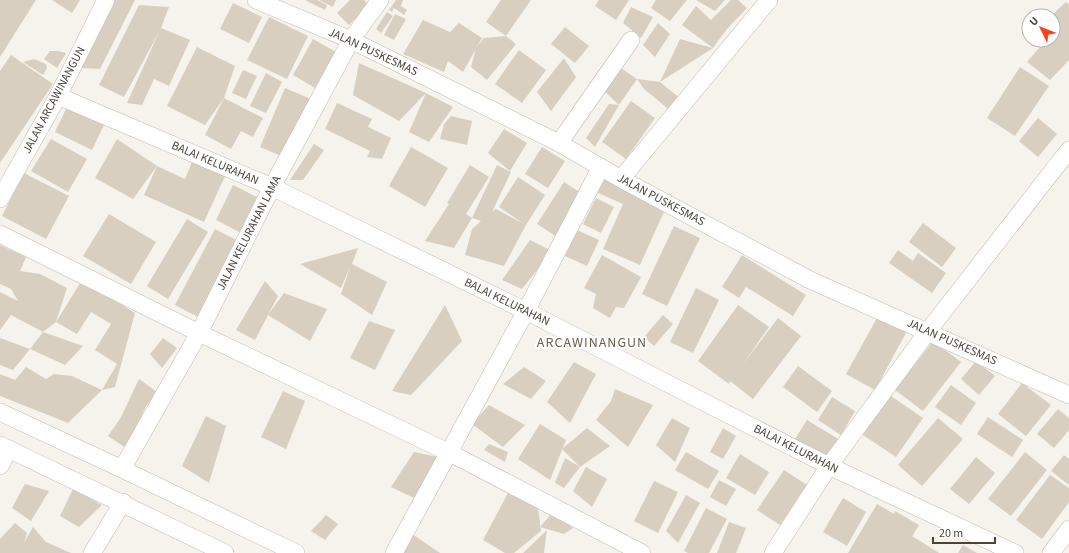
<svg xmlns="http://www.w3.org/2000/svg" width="1069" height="553" font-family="'Source Sans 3',sans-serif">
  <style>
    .building { fill: #d8cfc1 }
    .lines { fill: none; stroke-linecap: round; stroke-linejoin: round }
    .minor-casing { stroke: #c2bbae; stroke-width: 18 }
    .minor { stroke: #fff; stroke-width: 17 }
    .labels { text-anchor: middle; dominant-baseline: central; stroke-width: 4; stroke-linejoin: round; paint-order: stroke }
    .street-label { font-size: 12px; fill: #4b4439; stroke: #fff }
    .quarter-label { font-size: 14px; letter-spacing: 1px; fill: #6e6250; stroke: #fff }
  </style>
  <rect width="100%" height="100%" fill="#f6f3ec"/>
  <g class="building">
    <path d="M0,0H36L0,57Z"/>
    <path d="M52,0H80L72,13Z"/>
    <path d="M115,0H135L100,69L81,68Z"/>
    <path d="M305,0H317L327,5L325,10Z"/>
    <path d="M319,0H336L333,7Z"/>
    <path d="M350,0H364L369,5L349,25L337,13Z"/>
    <path d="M396,0H403L401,6L407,10L404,15L394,8L392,12L389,10Z"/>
    <path d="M501,0H531L506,36L486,22Z"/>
    <path d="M599,0H629L616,20L595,6Z"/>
    <path d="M656,0H687L670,21L651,8Z"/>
    <path d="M696,0H725L715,11Z"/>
    <path d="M731,0H738L747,8L727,29L713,48L682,25L696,6L711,20Z"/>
    <path d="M1066,2L1069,4V60L1050,80L1027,62L1046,40H1053V16H1051Z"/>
    <path d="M233,3L262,17L249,43L220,29Z"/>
    <path d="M139,5L169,7L161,28L190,40L169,86L154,79L142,105L127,103L159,32L124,97L99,85Z"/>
    <path d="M631,7L653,17L641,38L623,23Z"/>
    <path d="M387,12L393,16L381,33L376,29Z"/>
    <path d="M395,14L406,19L394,40L384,35Z"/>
    <path d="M269,17L308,36L287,79L247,60Z"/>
    <path d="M423,20L450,32L459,23L482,38L463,72L448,61L444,72L403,54Z"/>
    <path d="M658,23L670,34L655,57L643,45Z"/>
    <path d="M565,27L589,46L575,63L551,44Z"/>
    <path d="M506,36L516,44L487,80L471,67L476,48L484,38Z"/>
    <path d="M313,39L336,52L315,88L293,75Z"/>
    <path d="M680,39L713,48L660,82Z"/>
    <path d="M197,47L235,66L224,98L205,125L167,106Z"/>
    <path d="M519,50L546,70L522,103L495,84Z"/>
    <path d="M50,51H58L66,53L57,68L44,59Z"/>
    <path d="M11,55L53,84L0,163V71Z"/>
    <path d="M564,58L576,77L551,111L537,92Z"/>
    <path d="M34,59L46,64L47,68L43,75L23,62Z"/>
    <path d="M359,63L426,93L399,121L353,95Z"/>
    <path d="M619,67L637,79L619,105L603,90Z"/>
    <path d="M1020,67L1049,86L1015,136L987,118Z"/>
    <path d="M243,70L257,76L246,99L232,93Z"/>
    <path d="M266,73L282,82L266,113L250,106Z"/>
    <path d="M637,79L660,82L681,99L672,112L644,89Z"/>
    <path d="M285,88L311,99L286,158L260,147Z"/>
    <path d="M426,93L453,107L429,142L409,132Z"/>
    <path d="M224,98L263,118L253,137L241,131L231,149L205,135Z"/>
    <path d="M631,101L655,118L626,159L602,142Z"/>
    <path d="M337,103L372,119L368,127L391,138L382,159L367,157L370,151L325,129Z"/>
    <path d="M609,104L619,105L595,147L586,138Z"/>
    <path d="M68,105L105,123L92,150L55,132Z"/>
    <path d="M451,116L472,121L467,145L440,139L444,124Z"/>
    <path d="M1038,118L1057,134L1038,157L1019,141Z"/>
    <path d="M504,129L527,143L510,171L488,153Z"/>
    <path d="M51,139L87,159L68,192L31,171Z"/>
    <path d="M117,139L157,166L133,199L95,178Z"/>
    <path d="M314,144L324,150L303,180H290Z"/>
    <path d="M411,147L448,168L425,207L389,186Z"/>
    <path d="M542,147L565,161L548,188L525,174Z"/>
    <path d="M192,162L225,176L204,222L144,195L157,166L185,179Z"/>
    <path d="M470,165L489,177L466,214L472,218L454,248L425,241L449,204L447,203Z"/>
    <path d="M497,165L511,172L492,212L496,209L524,224L499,207L518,177L545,195L526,225L504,266L465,255L472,229L481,221L472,218Z"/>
    <path d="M24,173L69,196L46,239L2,216Z"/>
    <path d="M603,177L667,205L640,265L603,249L623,204L596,192Z"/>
    <path d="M564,182L584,195L557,237L537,224Z"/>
    <path d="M233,185L259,198L241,233L216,220Z"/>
    <path d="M596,198L614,207L601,233L583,224Z"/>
    <path d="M109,214L156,242L131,284L83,256Z"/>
    <path d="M187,219L208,232L168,299L147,286Z"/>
    <path d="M923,223L956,248L942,267L909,242Z"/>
    <path d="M674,226L700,238L667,306L642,294Z"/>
    <path d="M215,229L238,241L198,317L175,305Z"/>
    <path d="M577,230L599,240L587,266L565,256Z"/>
    <path d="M530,240L552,251L522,289L502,280Z"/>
    <path d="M0,245L26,257L20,271L40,274L67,288L56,322L43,332L11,315L0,330V292L18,301L11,289L0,284Z"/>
    <path d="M358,248L352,264L387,282L372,315L341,294L350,267L341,288L300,264Z"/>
    <path d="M898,250L913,261L918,253L946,273L932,293L889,263Z"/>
    <path d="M602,255L641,277L624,308L616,307L610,318L593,308L596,294L584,288Z"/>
    <path d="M742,255L806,295L793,316L746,287L739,298L722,287Z"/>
    <path d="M82,280L135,313L115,387L102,390L117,364L95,350L111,324L91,312L77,334L56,322Z"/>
    <path d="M265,281L278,296L255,340L236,330Z"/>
    <path d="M696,288L719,300L693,353L670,342Z"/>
    <path d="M284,293L327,309L310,341L268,315Z"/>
    <path d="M445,305L462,341L411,395L392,391Z"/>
    <path d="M738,305L769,327L743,364L778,318L801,336L753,399L730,381L729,384L698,361Z"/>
    <path d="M663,315L673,324L654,346L644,337Z"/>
    <path d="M878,316L907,331L875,390L846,374Z"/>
    <path d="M369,321L395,330L375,370L350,358Z"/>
    <path d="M43,332L83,346L65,365L30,349Z"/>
    <path d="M0,338L30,349L13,370L0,365Z"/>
    <path d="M163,338L177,348L162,368L150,354Z"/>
    <path d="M933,341L961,362L923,411L895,390Z"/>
    <path d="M976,361L995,376L979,395L961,379Z"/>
    <path d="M574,362L596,374L570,423L547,402Z"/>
    <path d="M798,366L832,391L817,412L783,387Z"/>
    <path d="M26,367L46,379L54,374L72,376L102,390L68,423L0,396V374L15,380Z"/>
    <path d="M524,367L546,381L531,399L503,384Z"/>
    <path d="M139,379L157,392L146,406L126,448L108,436L120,419Z"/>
    <path d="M1022,383L1051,405L1026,436L998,414Z"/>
    <path d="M951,385L976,403L961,425L935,407Z"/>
    <path d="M615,389L653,405L628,447L596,420L611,401Z"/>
    <path d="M283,391L305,401L286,449L261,437Z"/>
    <path d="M888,394L923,418L896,457L860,433Z"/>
    <path d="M832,397L855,411L841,435L818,420Z"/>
    <path d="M489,405L525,425L503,447L472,424Z"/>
    <path d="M1058,409L1069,418V430L1054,448L1037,434Z"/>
    <path d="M206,416L226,426L209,483L182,466Z"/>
    <path d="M988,417L1023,440L1012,457L977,434Z"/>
    <path d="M672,418L690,428L675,462L656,445Z"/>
    <path d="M938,418L963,439L922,486L898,465Z"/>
    <path d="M807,420L840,440L829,459L795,439Z"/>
    <path d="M540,424L566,440L550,480L518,459Z"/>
    <path d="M587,428L610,446L580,467L562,449Z"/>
    <path d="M723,428L736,436L723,459L710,452Z"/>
    <path d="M489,444L508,452L505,462L484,450Z"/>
    <path d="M414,452L438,457L416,499L391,487Z"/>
    <path d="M686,452L719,471L708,489L675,470Z"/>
    <path d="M1025,452L1047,470L1011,516L988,499Z"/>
    <path d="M740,454L769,472L755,495L726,478Z"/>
    <path d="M1064,455L1069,459V485L1051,471Z"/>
    <path d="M976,457L995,473L969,504L950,489Z"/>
    <path d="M565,458L580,467L564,488L555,483Z"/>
    <path d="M586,467L607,479L592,507L573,491Z"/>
    <path d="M784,470L807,485L780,525L757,510Z"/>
    <path d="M1050,475L1069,488V502L1042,539L1016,520Z"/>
    <path d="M719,480L736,489L726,506L710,497Z"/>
    <path d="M654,481L678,492L658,533L634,521Z"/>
    <path d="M25,484L49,491L31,521L12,508Z"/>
    <path d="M73,489L102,505L79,527L60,516Z"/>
    <path d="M509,491L538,507L541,531L514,553H505L483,540Z"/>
    <path d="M686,495L700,503L678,543L666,531Z"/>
    <path d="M843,498L866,512L847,546L823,532Z"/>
    <path d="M877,504L894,514L895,511L919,525L905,548L912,536L939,553H848Z"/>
    <path d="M706,508L727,519L709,553H688L684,551Z"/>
    <path d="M553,512L573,528L564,534L540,527Z"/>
    <path d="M326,515L338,524L325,540L311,531Z"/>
    <path d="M729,522L746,528L736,553H717Z"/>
    <path d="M15,523L27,533L24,543L33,527L46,542L71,553H0V539Z"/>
    <path d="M547,530L544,553H523Z"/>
    <path d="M412,534L440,553H401Z"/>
    <path d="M963,545L977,553H958Z"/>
  </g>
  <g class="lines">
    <defs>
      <g id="minor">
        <path d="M256,0L351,40L559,143L621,179L810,280L1069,395"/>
        <path d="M58,96L272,187L526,311L829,466L1015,553"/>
        <path d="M559,143L631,40"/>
        <path d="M621,179L769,0"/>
        <path d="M0,199L58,96L106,0"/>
        <path d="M0,234L199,333L450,453L642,553"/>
        <path d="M0,412L122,469L296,553"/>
        <path d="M0,445L225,553"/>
        <path d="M0,466L9,449"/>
        <path d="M122,469L199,333L272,187L351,40L380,0"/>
        <path d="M92,553L123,502"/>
        <path d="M394,553L526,311L601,167"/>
        <path d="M773,553L829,466L928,331L1069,150"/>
        <path d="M1051,553L1069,529"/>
      </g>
    </defs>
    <use href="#minor" class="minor-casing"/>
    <use href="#minor" class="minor"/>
  </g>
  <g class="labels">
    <g class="street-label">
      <text transform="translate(373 52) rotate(25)">JALAN PUSKESMAS</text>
      <text transform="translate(54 100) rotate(-62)">JALAN ARCAWINANGUN</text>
      <text transform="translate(215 163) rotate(23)">BALAI KELURAHAN</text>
      <text transform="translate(661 200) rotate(28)">JALAN PUSKESMAS</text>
      <text transform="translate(249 233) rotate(-63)">JALAN KELURAHAN LAMA</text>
      <text transform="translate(507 302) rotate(26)">BALAI KELURAHAN</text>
      <text transform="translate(952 342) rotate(24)">JALAN PUSKESMAS</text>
      <text transform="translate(796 449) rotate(27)">BALAI KELURAHAN</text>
    </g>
    <g class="quarter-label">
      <text x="592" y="343">ARCAWINANGUN</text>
    </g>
  </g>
  <g transform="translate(1041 28) rotate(313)"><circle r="19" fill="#ffffff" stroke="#b7b4b0"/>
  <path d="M0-3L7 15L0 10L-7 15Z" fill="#fc3f1d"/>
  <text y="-6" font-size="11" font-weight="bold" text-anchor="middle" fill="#4b4439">U</text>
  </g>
  <path d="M933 537v6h62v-6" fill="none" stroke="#4b4439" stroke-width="2"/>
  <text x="939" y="537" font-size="12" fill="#4b4439" stroke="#ffffff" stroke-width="3" paint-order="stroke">20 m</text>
</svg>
